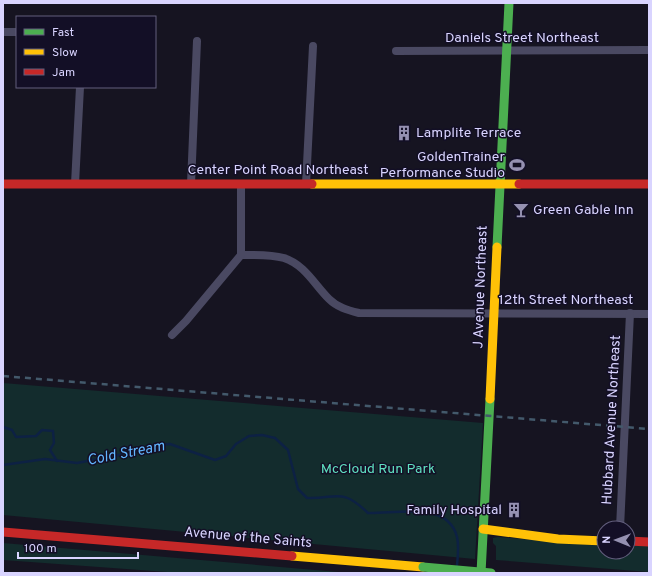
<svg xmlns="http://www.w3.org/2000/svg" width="652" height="576" font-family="Overpass,sans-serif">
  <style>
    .green { fill: #132c2d }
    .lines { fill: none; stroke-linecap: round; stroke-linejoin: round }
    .stream { stroke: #0d2144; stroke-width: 2.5 }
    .street { stroke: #4a4962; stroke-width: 8 }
    .fast { stroke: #4caf50; stroke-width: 9 }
    .slow { stroke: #ffc107; stroke-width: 9 }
    .jam { stroke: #c62828; stroke-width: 9 }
    .rail { stroke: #43596b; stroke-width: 2.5; stroke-dasharray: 6 5; stroke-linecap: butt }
    .fast-bridge { stroke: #4caf50; stroke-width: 9 }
    .labels { text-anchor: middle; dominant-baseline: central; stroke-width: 3; stroke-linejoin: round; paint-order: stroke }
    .street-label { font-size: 14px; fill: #d9d4ff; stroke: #130f26 }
    .poi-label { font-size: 14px; fill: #d9d4ff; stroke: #130f26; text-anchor: start }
    .park-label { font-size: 14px; fill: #5fe0c0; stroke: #130f26 }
    .water-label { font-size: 15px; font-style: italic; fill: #62b6ff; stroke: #130f26 }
  </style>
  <rect width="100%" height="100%" fill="#161421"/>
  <g class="green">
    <path d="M3,383L483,423L475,559L3,515Z"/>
    <path d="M498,537L604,546V552H628V546H649V572L496,560V546L493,543V538Z"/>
    <path d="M3,543L350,573H181L3,560Z"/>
  </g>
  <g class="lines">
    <g class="stream">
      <path d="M3,427L12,430L16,437L36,436L42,430L53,431L54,443L50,450L57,461"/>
      <path d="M3,465L45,459L77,463L134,452L151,446L170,444L215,460L226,456L236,444L249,436L262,435L275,438L288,450L298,489L307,498C338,499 341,487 368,513C395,514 448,500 457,537C459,545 458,556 457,565"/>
    </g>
    <g class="street">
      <path d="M3,32H17"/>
      <path d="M396,51L649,50"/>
      <path d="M75,184L80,87"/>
      <path d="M191,184L197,41"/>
      <path d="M306,184L313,46"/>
      <path d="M241,255C254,255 270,254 284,258C305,265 314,284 329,299C337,307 347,310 359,313L649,314"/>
      <path d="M172,335L186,321L241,255V185"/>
      <path d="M620,528L630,313"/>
    </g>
    <g class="fast">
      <path d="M497,247L509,3"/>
      <path d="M481,573L490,399"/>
    </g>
    <g class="slow">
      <path d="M312,184H519"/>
      <path d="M490,399L497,247"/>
      <path d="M483,529L558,539L604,541"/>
      <path d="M292,556L423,567"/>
    </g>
    <g class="jam">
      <path d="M3,184H312"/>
      <path d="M519,184H649"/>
      <path d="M3,532L292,556"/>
      <path d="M628,541L649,542"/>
    </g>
    <path class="rail" d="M3,376L649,429"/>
    <path class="fast-bridge" d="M423,567L491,573"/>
  </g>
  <defs>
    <symbol id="building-bare" viewBox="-9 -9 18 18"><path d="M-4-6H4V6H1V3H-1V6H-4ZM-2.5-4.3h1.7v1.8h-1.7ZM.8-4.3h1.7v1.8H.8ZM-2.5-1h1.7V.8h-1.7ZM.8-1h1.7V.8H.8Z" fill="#9591b1" stroke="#130f26" stroke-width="2.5" paint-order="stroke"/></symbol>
    <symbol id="stadium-bare" viewBox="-9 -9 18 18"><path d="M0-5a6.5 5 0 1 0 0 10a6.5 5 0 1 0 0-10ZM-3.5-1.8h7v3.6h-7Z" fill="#9591b1" stroke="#130f26" stroke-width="2.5" paint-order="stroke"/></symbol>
    <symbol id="bar-bare" viewBox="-9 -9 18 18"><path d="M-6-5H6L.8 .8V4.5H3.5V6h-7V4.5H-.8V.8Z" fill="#9591b1" stroke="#130f26" stroke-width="2.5" paint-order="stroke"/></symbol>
  </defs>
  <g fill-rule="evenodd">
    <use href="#building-bare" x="393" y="122" width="22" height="22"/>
    <use href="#stadium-bare" x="506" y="154" width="22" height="22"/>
    <use href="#bar-bare" x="510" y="199" width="22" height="22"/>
    <use href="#building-bare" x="503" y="499" width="22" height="22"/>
  </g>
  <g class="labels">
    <g class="street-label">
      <text x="522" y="38">Daniels Street Northeast</text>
      <text x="278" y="170">Center Point Road Northeast</text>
      <text transform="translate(481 287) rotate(-88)">J Avenue Northeast</text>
      <text x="566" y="300">12th Street Northeast</text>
      <text transform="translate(612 420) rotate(-87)">Hubbard Avenue Northeast</text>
      <text transform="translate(248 538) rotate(5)">Avenue of the Saints</text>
    </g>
    <g class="poi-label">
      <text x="416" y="133">Lamplite Terrace</text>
      <text x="505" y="157" text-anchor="end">GoldenTrainer<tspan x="505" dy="16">Performance Studio</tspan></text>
      <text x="533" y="210">Green Gable Inn</text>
      <text x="502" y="510" text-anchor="end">Family Hospital</text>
    </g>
    <g class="park-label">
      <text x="378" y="469">McCloud Run Park</text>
    </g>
    <g class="water-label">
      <text transform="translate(126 454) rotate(-11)">Cold Stream</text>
    </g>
  </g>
  <rect width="652" height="576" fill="none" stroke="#d9d4ff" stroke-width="8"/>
  <rect x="16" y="16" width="140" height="72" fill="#130f26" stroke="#625e7d"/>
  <rect x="24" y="29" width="20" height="6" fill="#4caf50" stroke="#625e7d"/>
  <text x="52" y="36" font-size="12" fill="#d9d4ff">Fast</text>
  <rect x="24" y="49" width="20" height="6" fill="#ffc107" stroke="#625e7d"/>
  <text x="52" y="56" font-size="12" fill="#d9d4ff">Slow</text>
  <rect x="24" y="69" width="20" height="6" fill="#c62828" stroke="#625e7d"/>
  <text x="52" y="76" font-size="12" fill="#d9d4ff">Jam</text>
  <g transform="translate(616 540) rotate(271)"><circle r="19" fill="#130f26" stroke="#625e7d"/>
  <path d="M0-3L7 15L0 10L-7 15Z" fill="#9591b1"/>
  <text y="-6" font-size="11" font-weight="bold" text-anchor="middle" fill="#d9d4ff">N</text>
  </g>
  <path d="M18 552v6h120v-6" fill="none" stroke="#d9d4ff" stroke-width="2"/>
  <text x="24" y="552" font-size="12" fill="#d9d4ff" stroke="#130f26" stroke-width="3" paint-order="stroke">100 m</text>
</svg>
